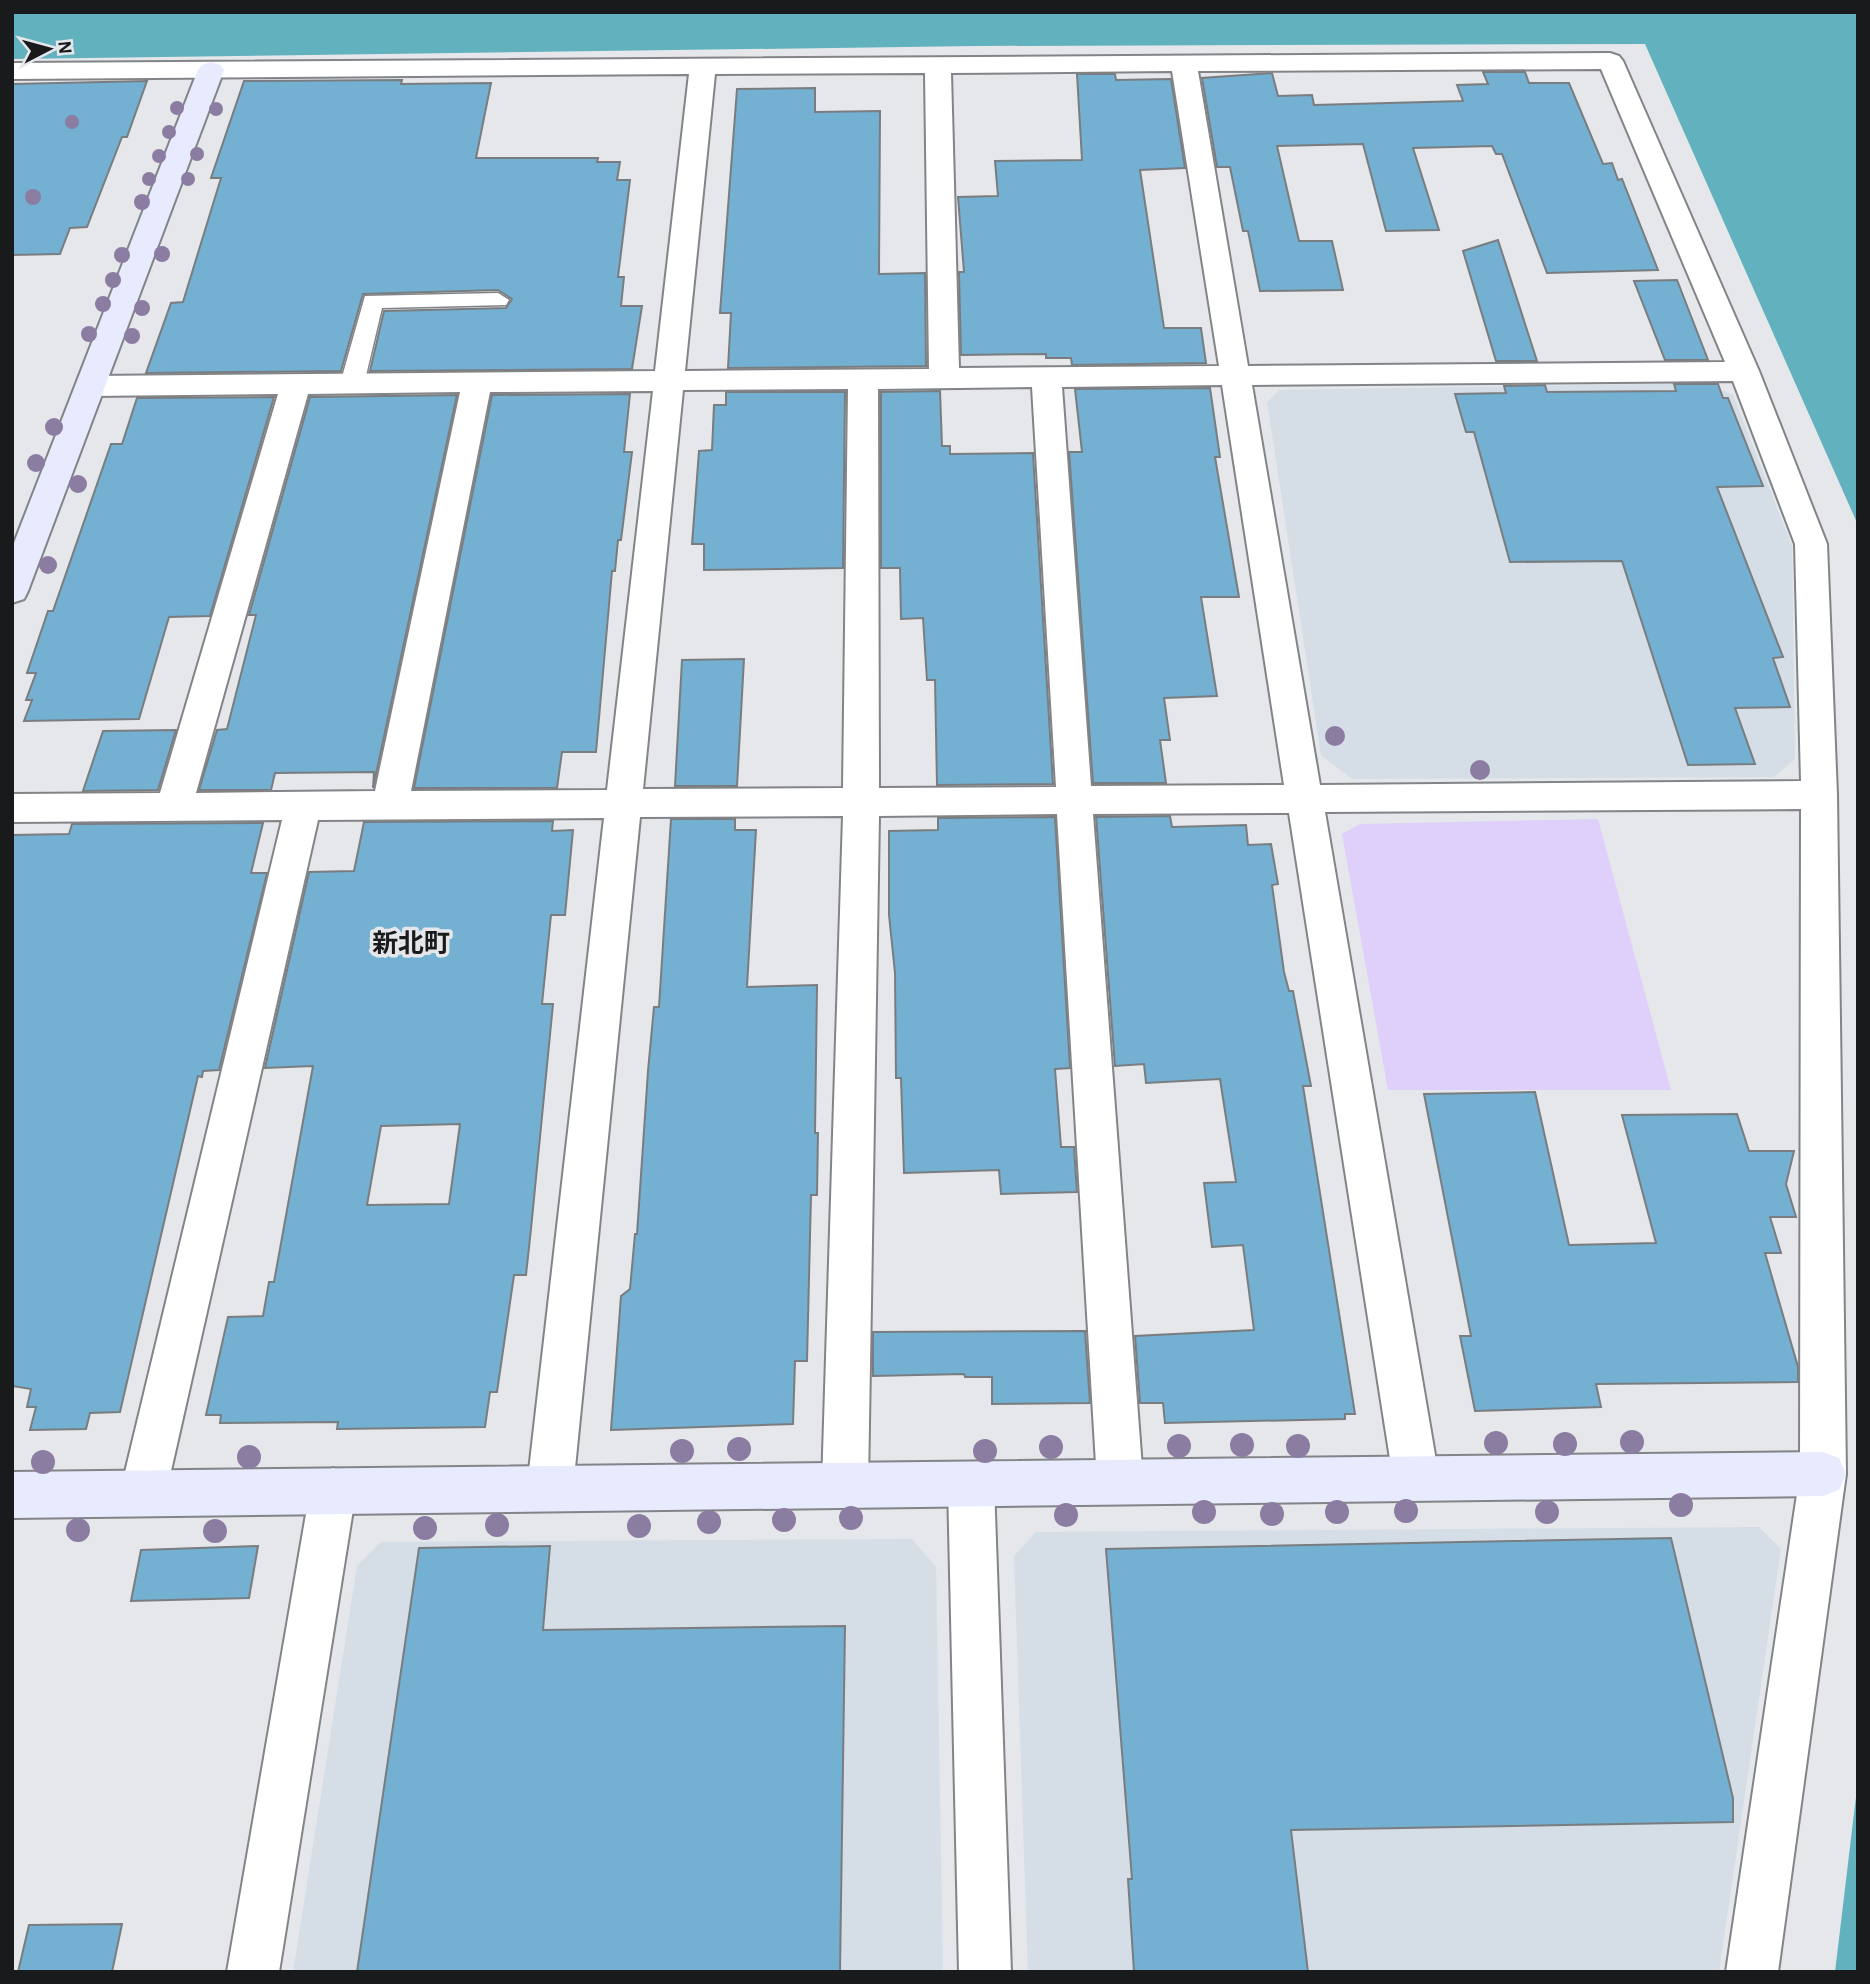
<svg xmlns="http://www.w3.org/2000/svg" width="1870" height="1984" font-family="'Alegreya Sans','Noto Sans JP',sans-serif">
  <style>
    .built { fill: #d5dde6 }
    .green { fill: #dfcffb }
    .water { fill: #62b1be }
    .building { fill: #73b0d2; stroke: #7a7d80; stroke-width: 2; fill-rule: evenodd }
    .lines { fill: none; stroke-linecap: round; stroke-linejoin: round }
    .lane-casing { stroke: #828487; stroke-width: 3 }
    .street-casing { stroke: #828487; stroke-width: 4 }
    .secondary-casing { stroke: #828487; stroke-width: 4 }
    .lane { fill: #fff; fill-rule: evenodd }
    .street { fill: #fff; fill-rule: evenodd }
    .secondary { fill: #e8eafe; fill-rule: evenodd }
    .tree { fill: #8b7ca1 }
    .labels { text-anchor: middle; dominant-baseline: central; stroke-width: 7; stroke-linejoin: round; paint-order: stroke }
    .neighbourhood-label { font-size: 26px; font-weight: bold; fill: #191a1b; stroke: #e5e7eb }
  </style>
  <rect width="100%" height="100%" fill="#e5e7eb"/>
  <g class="built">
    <path d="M1707,383L1733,395L1792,546L1795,759L1774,777L1352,779L1321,755L1267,402L1280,390Z"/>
    <path d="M1759,1527L1781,1549L1719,1972H1028L1014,1556L1036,1532Z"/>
    <path d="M912,1539L936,1567L943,1972H293L357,1566L381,1542Z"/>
  </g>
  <path class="green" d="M1598,819L1671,1090H1388L1342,834L1360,824Z"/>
  <g class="water">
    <path d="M12,12H1858V525L1645,44L975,46L12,59Z"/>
    <path d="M1858,1780V1972H1835Z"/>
  </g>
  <g class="building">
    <path d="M1483,72H1525L1529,83H1569L1603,164L1612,163L1618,180L1622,179L1658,270L1547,273L1502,154H1496L1492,146L1413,148L1439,230L1386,231L1363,144L1277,146L1299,241H1332L1343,290L1260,291L1248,231H1243L1230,167H1217L1202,78L1272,73L1278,96L1312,95L1314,105L1463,101L1457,85L1488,84Z"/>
    <path d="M1077,74H1115L1116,80L1171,79L1185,168L1140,170L1164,328H1201L1206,363L1072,365L1071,358H1046V354L961,355L959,272H964L958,197L998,196L995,161L1082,160Z"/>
    <path d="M402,80L401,84L491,83L476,158H598L597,162H620L617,180H630L618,277H624L621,306H642L632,369L370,371L384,311L506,308L512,299L498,290L363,294L341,371L146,373L171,303L183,302L221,178H211L244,81Z"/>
    <path d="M147,81L127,137H122L87,227L70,228L60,254L12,255V84Z"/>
    <path d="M815,88V112L880,111L879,274L925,273L926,366L728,368L731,313H720L737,89Z"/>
    <path d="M1498,240L1537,361H1496L1463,251Z"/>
    <path d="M1677,280L1708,360H1665L1634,281Z"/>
    <path d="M1674,384H1718L1723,398H1728L1763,486L1717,487L1783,657L1773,658L1790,707L1735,708L1755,764L1688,765L1622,561L1510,562L1474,432H1466L1455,394L1506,393L1504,386L1545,385L1547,392L1676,391Z"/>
    <path d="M1210,388L1220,457H1215L1239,597H1201L1217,696L1164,698L1170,740H1160L1166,783H1093L1069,452H1082L1075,389Z"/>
    <path d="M940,391L942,446H950V454L1033,453L1053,784L937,785L935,680H927L923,618L901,619L900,568H881V392Z"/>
    <path d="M726,392H845L843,568L704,570V544H692L699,451L712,450L714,405H726Z"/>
    <path d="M630,394L624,452H632L621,540H618L615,571H612L596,752H562L557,788H414L492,395Z"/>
    <path d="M457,395L373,788L374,772L275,773L271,790H199L217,730L227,729L256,615H249L310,397Z"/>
    <path d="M274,397L210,616L169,617L139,719L24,721L32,700H26L36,673H27L48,611H53L111,444H122L137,398Z"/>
    <path d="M744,659L737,786H675L682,660Z"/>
    <path d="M176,730L158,790L83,791L103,731Z"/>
    <path d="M1170,816L1172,827L1246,825L1248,845L1271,844L1278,884L1272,885L1284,972L1289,991H1293L1311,1086H1303L1355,1414H1345V1419L1165,1423L1163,1403H1140L1135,1336L1254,1330L1243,1245L1212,1247L1204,1183L1236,1182L1220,1079L1146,1083L1144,1064L1115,1066L1096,817Z"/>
    <path d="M1055,817L1070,1068L1055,1069L1061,1147H1074L1077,1192L1001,1194L999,1170L904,1173L901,1078H896L895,973L889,915V831L938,830V818Z"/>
    <path d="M671,819H735V830H756L747,987L817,985L815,1133H818L817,1195H811L807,1361H795L793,1424L611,1430L621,1296L630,1289L635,1234H637L648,1071L654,1007H659Z"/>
    <path d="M553,821L552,831L573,830L565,915H551L542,1004H553L531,1229L526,1275H514L497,1392H490L485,1427L337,1429L338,1422L220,1423L221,1415H206L228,1317L263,1316L269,1282H274L313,1066L265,1068L309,872L354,871L364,822ZM460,1124L449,1204L367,1205L381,1126Z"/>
    <path d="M263,823L251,873H267L219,1070L203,1071L202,1077L198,1076L120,1412L90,1413L86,1429L30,1430L36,1407H27L31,1389L12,1386V835L69,834L72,824Z"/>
    <path d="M1535,1092L1569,1245L1656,1243L1622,1115L1737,1114L1749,1151H1794L1786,1184L1796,1217H1770L1781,1253H1765L1798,1367V1382L1596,1384L1601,1407L1475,1411L1460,1336H1471L1424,1094Z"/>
    <path d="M1085,1331L1090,1403L992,1404V1377H965L964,1374L873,1376V1332Z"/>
    <path d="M1671,1538L1733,1798V1822L1291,1830L1308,1972H1134L1128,1879H1132L1106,1549Z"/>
    <path d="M258,1546L249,1598L131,1601L141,1550Z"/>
    <path d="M550,1546L543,1630L845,1626L840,1972H357L419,1548Z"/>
    <path d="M122,1924L112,1972H18L29,1925Z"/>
  </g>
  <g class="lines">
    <defs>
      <path id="lane" d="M498,293L509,300L506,305L382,308L364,384L360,389H344L340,384L365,296Z"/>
      <g id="street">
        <path d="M1610,53L1619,56L1623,61L1759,371L1827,544L1837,795L1846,1474L1778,1972H1726L1800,1474L1801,809L1325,812L1439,1478L1432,1494L1416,1500L1400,1494L1393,1478L1289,813L1093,814L1143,1481L1136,1497L1120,1503L1104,1497L1097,1481L1057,814L879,816L868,1485L861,1501L845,1508L829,1501L822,1485L843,816L640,817L573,1488L566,1504L550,1511L534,1504L527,1488L604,818L318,820L166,1493L159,1509L143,1516L127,1509L120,1493L282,820L12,822V794L160,793L278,394L91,396L80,393L76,386L80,379L91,376L655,371L689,74L12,79V63ZM1601,69L1725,362L1248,366L1198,71ZM1172,71L1219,366L959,368L951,73ZM925,73L929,369L685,371L715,74ZM1733,381L1795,544L1801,781L1320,785L1252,385ZM1222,385L1284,785L1091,786L1062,387ZM1032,387L1056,787L879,788L878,389ZM848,389L843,788L643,789L683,390ZM653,391L607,790L411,791L490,392ZM460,392L375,791L196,793L308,394Z"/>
        <path d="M971,1462L987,1468L994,1484L1011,1972H959L948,1484L955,1468Z"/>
        <path d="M333,1468L349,1475L356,1491L279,1972H227L310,1491L317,1475Z"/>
      </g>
      <g id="secondary">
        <path d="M211,62L220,65L224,70L28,591L24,599L12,603V548L198,70L202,65Z"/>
        <path d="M1823,1452L1839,1458L1846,1474L1839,1490L1823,1496L12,1518V1472Z"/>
      </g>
    </defs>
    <use href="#lane" class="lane-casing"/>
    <use href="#street" class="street-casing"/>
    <use href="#secondary" class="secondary-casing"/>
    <use href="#lane" class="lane"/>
    <use href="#street" class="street"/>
    <use href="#secondary" class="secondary"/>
  </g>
  <g class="tree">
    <circle cx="177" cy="108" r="7"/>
    <circle cx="216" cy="109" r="7"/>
    <circle cx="72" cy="122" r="7"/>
    <circle cx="169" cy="132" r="7"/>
    <circle cx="197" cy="154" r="7"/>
    <circle cx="159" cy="156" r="7"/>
    <circle cx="149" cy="179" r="7"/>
    <circle cx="188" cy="179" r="7"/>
    <circle cx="33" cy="197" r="8"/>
    <circle cx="142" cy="202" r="8"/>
    <circle cx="162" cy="254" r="8"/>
    <circle cx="122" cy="255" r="8"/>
    <circle cx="113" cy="280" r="8"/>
    <circle cx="103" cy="304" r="8"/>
    <circle cx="142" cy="308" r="8"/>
    <circle cx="89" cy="334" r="8"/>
    <circle cx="132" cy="336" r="8"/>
    <circle cx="54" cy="427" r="9"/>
    <circle cx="36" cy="463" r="9"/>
    <circle cx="78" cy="484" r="9"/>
    <circle cx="48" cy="565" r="9"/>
    <circle cx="1335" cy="736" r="10"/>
    <circle cx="1480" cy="770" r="10"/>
    <circle cx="1632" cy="1442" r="12"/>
    <circle cx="1496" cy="1443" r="12"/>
    <circle cx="1565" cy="1444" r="12"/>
    <circle cx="1242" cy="1445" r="12"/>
    <circle cx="1179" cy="1446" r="12"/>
    <circle cx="1298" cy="1446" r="12"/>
    <circle cx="1051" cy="1447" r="12"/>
    <circle cx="739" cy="1449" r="12"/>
    <circle cx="682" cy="1451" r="12"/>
    <circle cx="985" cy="1451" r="12"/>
    <circle cx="249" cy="1457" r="12"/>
    <circle cx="43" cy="1462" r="12"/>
    <circle cx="1681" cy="1505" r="12"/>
    <circle cx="1406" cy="1511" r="12"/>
    <circle cx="1204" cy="1512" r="12"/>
    <circle cx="1337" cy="1512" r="12"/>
    <circle cx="1547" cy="1512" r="12"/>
    <circle cx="1272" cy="1514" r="12"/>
    <circle cx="1066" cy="1515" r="12"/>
    <circle cx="851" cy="1518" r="12"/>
    <circle cx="784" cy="1520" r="12"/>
    <circle cx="709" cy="1522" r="12"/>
    <circle cx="497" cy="1525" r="12"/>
    <circle cx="639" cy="1526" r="12"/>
    <circle cx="425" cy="1528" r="12"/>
    <circle cx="78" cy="1530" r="12"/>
    <circle cx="215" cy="1531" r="12"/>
  </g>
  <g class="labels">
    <g class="neighbourhood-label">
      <text x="411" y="944">新北町</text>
    </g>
  </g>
  <rect width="1870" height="1984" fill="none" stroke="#191a1b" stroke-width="28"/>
  <g transform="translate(49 49) rotate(84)" stroke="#e5e7eb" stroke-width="5" paint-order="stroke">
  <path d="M0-5L12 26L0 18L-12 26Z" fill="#191a1b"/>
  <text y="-10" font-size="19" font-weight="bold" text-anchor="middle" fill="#191a1b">N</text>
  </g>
</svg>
